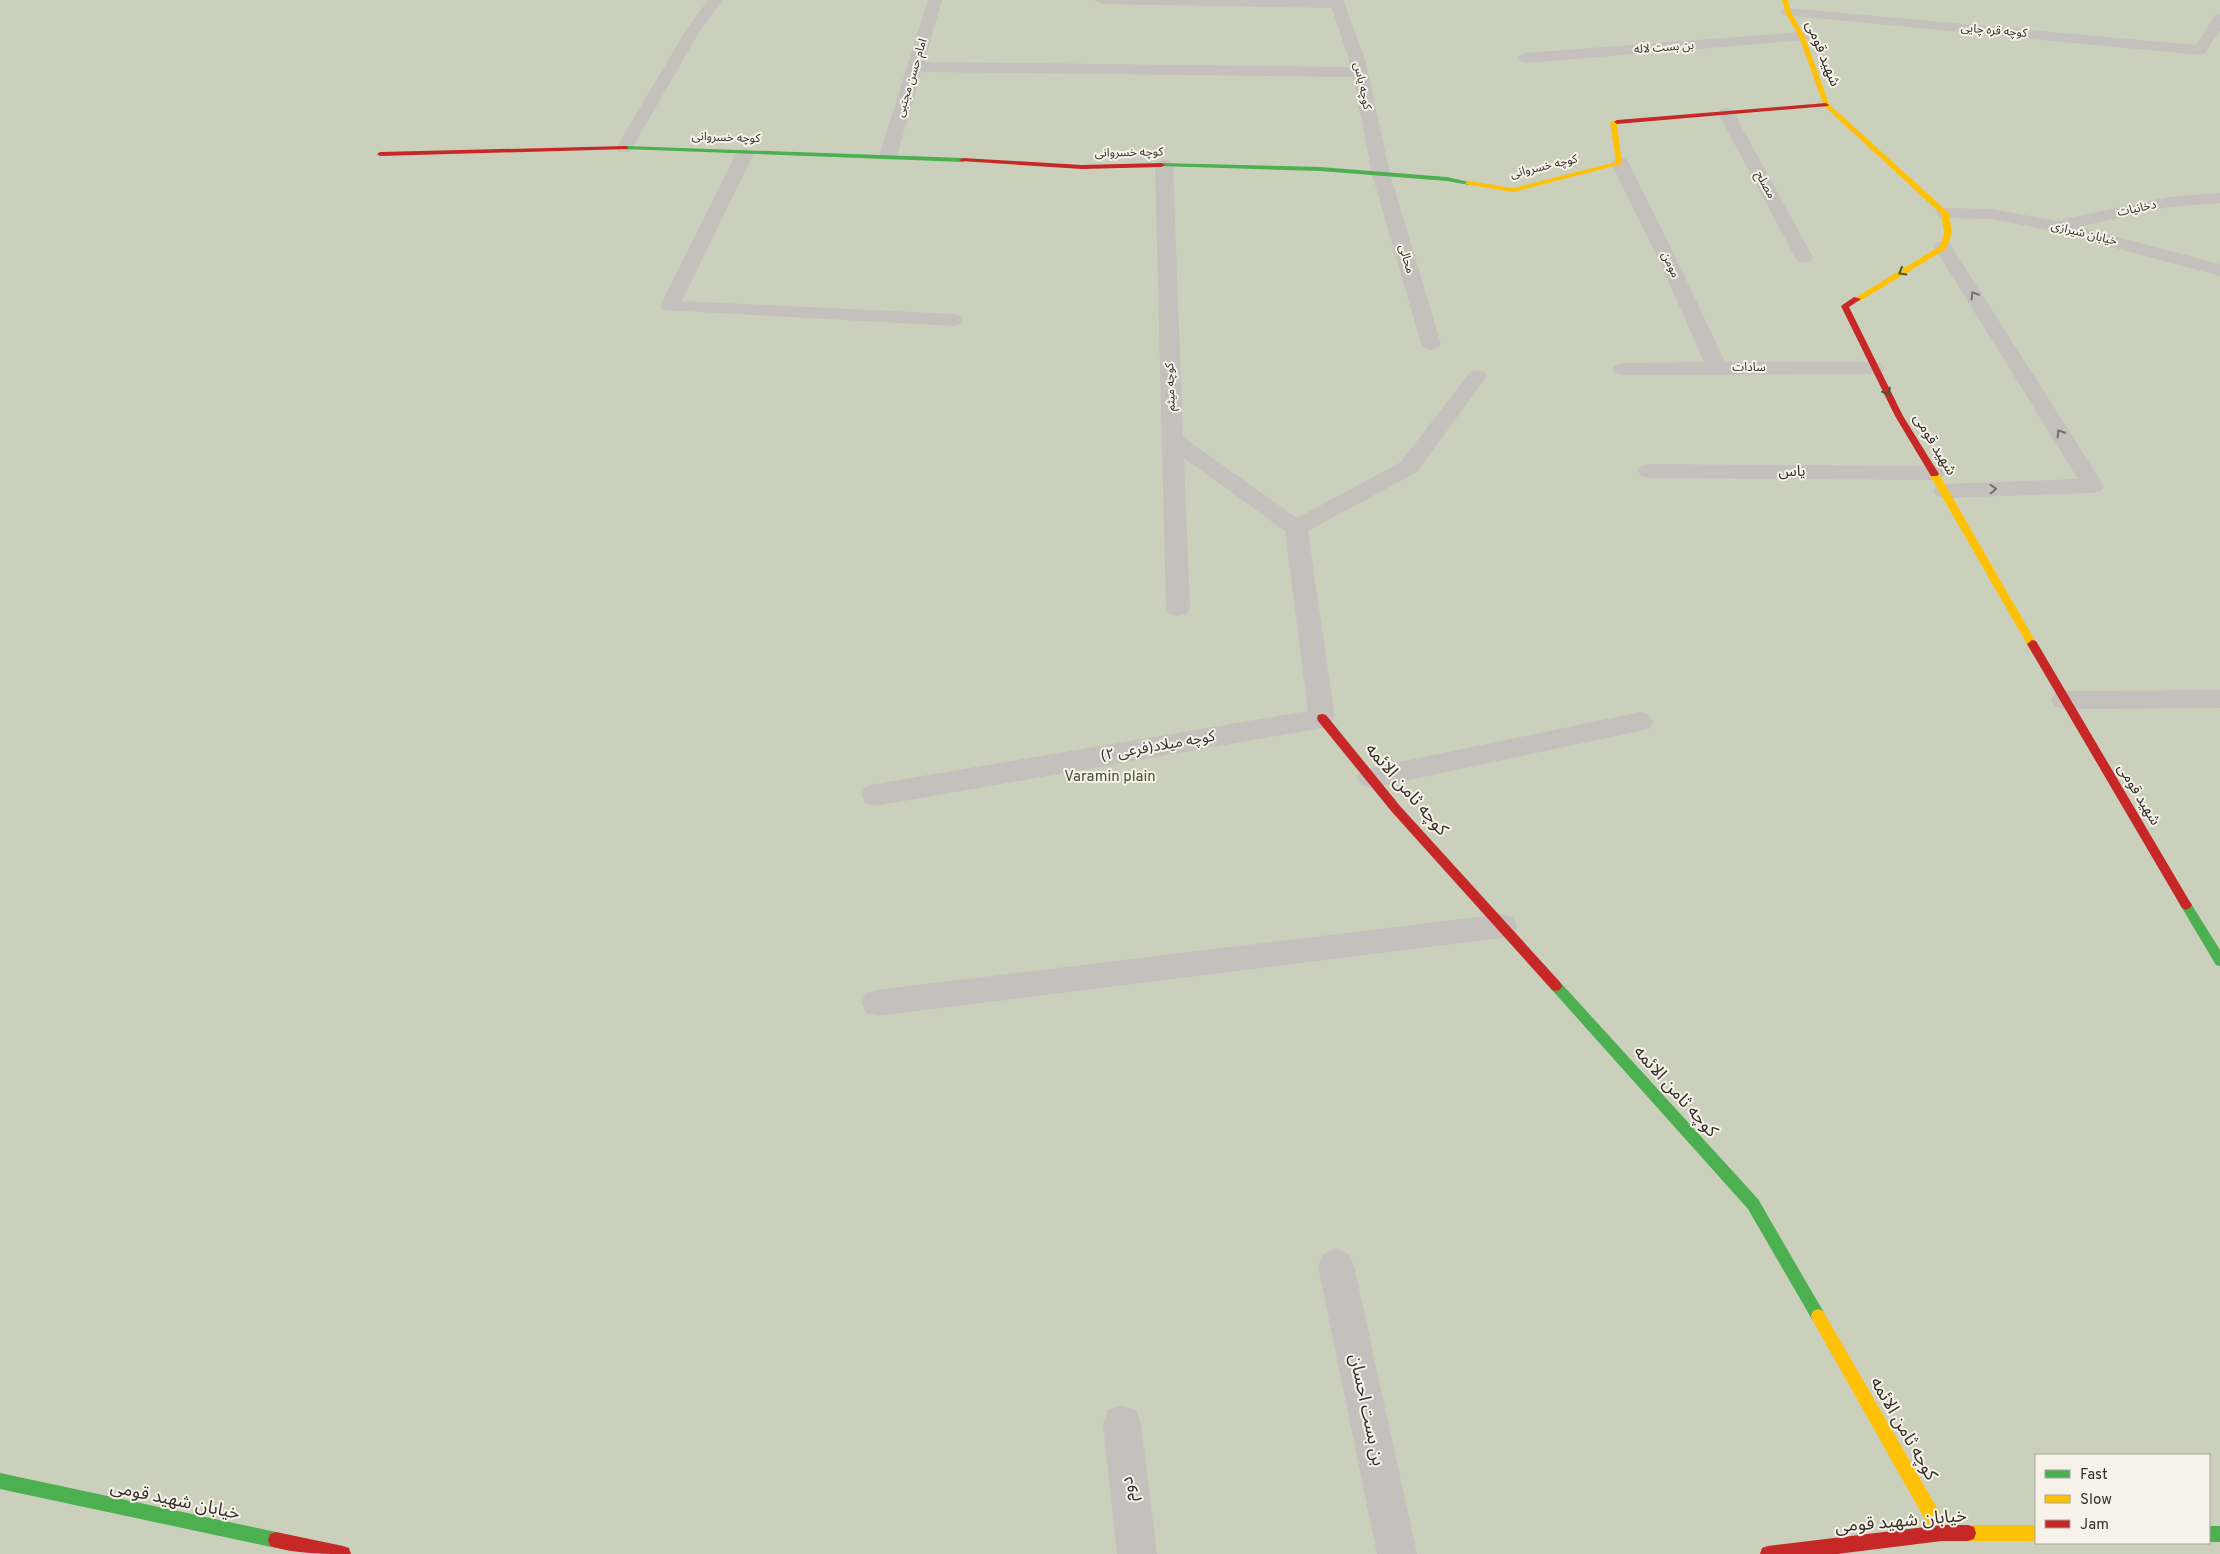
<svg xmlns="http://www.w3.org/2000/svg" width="2220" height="1554" font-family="Overpass,'Noto Sans Arabic',sans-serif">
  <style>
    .green { fill: #cbd0bd; fill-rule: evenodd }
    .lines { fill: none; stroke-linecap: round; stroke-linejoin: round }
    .street { fill: #c4c0bb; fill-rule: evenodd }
    .fast { fill: #4caf50; fill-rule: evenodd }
    .slow { fill: #ffc107; fill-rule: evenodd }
    .jam { fill: #c62828; fill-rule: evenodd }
    .oneway { stroke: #3d5b37 }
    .oneway2 { stroke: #75706b }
    .labels { text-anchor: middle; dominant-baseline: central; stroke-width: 4; stroke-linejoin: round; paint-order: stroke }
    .far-street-label { font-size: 12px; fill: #352e29; stroke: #f7f2e9 }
    .street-label { font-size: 15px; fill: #352e29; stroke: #f7f2e9 }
    .park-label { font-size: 15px; fill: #415030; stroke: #f7f2e9 }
    .near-street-label { font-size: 18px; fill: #352e29; stroke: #f7f2e9 }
  </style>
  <rect width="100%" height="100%" fill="#ebe7e1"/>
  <path class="green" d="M0,0H2220V1554H0ZM2036,1455H2209V1543H2036Z"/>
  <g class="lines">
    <g class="street">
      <path d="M708,0H722L700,31L632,148L630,152H618L616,148L686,30Z"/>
      <path d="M928,0H942L924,62L1351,67L1332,8L1101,4L1094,0H1343L1365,59L1390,174L1441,344L1438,348L1431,350L1424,348L1421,344L1372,174L1353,77L921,72L897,156L894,160H882L879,156Z"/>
      <path d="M1788,8L2196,45L2215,15L2220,14V30L2205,53L2200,55L1783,15L1781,12L1783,9Z"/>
      <path d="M1802,32L1807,34L1810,37L1807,40L1525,63L1520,61L1517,58L1520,55L1525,53Z"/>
      <path d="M1726,108L1732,110L1734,113L1813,257L1811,261L1804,263L1797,261L1795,257L1718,113L1720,110Z"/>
      <path d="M745,148L751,149L754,153L682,301L954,314L961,316L964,320L961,324L954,326L663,310L660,306L736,153L739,149Z"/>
      <path d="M1620,158L1626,159L1629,163L1677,260L1725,362H1875L1882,364L1885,368L1882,372L1875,374L1622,375L1615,373L1612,369L1615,365L1622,363L1704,362L1659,260L1611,163L1614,159Z"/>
      <path d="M1164,160L1170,161L1173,165L1183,437L1297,518L1401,462L1470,372L1477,370L1484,372L1487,376L1417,472L1308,531L1335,718L1331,725L1322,728L875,806L865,803L861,795L865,787L875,784L1308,711L1285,531L1184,458L1190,608L1187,614L1178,616L1169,614L1166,608L1155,165L1158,161Z"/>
      <path d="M2220,193V203L2168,207L2078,227L2220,264V276L2052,231L1993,219L1945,218L1939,217L1936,213L1939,209L1945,208L1993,209L2055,221L2168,197Z"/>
      <path d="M1943,241L1950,243L1952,247L2104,486L2101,491L2093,493L1944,498L1936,496L1933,491L1936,486L1944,484L2078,479L1934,247L1936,243Z"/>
      <path d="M1649,464L1934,466L1942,468L1945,473L1942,478L1934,480L1649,478L1641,476L1638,471L1641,466Z"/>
      <path d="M2220,690V708L2064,709L2055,707L2051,700L2055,693L2064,691Z"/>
      <path d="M1640,712L1649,715L1653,722L1649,729L1371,788L1361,785L1357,778L1361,771L1371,768Z"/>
      <path d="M1502,914L1513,917L1517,926L1513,935L1502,938L877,1016L866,1013L861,1003L866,993L877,990Z"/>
      <path d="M1336,1248L1349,1254L1354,1266L1417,1554H1377L1318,1266L1323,1254Z"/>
      <path d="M1122,1405L1136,1410L1141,1424L1157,1554H1117L1103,1424L1108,1410Z"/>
    </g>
    <g class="fast">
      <path d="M626,146L963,158L967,160L963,162L624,149V147Z"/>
      <path d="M1161,163L1320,167L1447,177L1473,183L1469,185L1447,181L1320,171L1159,166V164Z"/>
      <path d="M2186,900L2190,902L2220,950V966L2216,965L2182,908L2180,905L2182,902Z"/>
      <path d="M1556,981L1560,982L1758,1199L1823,1311L1825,1316L1823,1321L1818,1323L1813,1321L1748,1209L1552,990L1550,986L1552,982Z"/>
      <path d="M0,1473L276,1532L282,1534L284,1540L282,1546L276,1548L0,1489Z"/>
      <rect x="2209" y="1526" width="11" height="16"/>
    </g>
    <g class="slow">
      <path d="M1782,0H1788L1791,12L1805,37L1829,104L1949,213L1952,233L1946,249L1860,301L1853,299L1940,246L1944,233L1941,214L1824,106L1799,37L1785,12Z"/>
      <path d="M1617,120L1620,122L1617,124L1622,164L1513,192L1469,185L1465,183L1469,181L1513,188L1616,162L1610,122Z"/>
      <path d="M1934,471L1939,474L2037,644L2036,647H2028L2027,644L1929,474Z"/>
      <path d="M1818,1309L1823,1311L1948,1527L1950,1533L1948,1539L1942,1541L1936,1539L1813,1321L1811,1316L1813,1311Z"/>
      <path d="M1968,1525H2036V1541H1968L1962,1539L1960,1533L1962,1527Z"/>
    </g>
    <g class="jam">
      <path d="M1826,103L1829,105L1828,106L1617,124L1614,122L1617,120Z"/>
      <path d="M626,146L628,147V149L380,156L377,154L380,152Z"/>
      <path d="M963,158L1082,165L1161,163L1165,165L1161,167L1082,169L961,161L959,160Z"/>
      <path d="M1854,297L1861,299L1849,307L1903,416L1939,474L1937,476H1931L1895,416L1841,306Z"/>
      <path d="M2032,640L2036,641L2190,902L2192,905L2190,908L2186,910L2182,908L2027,644Z"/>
      <path d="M1322,714L1326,715L1400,806L1560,982L1562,986L1560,990L1556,991L1552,990L1392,812L1318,721L1317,718L1318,715Z"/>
      <path d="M1942,1525H1968L1974,1527L1976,1533L1974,1539L1968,1541H1942L1837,1554H1760L1762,1548L1768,1546Z"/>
      <path d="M276,1532L343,1546L349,1548L351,1554C324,1554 296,1554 270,1546L268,1540L270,1534Z"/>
    </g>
  </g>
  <defs><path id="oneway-chevron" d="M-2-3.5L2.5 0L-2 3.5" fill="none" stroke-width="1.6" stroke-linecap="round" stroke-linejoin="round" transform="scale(1.25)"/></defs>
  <g class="oneway">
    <use href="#oneway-chevron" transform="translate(1902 272) rotate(149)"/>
    <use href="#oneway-chevron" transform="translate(1887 392) rotate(64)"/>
  </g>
  <g class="oneway2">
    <use href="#oneway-chevron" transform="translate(1974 295) rotate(-122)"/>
    <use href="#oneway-chevron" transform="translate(2060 433) rotate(-122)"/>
    <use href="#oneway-chevron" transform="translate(1993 489) rotate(-2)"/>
  </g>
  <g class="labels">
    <g class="far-street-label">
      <text transform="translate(1994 31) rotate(5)">کوچه قره چایی</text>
      <text transform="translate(1664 48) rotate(-4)">بن بست لاله</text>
      <text transform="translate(912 78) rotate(-73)">امام حسن مجتبی</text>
      <text transform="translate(1362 86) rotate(78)">کوچه یاس</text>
      <text transform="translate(726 138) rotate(2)">کوچه خسروانی</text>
      <text transform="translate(1129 153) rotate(-1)">کوچه خسروانی</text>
      <text transform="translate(1544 167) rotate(-13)">کوچه خسروانی</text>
      <text transform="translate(1765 185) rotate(61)">مصلح</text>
      <text transform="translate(2137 209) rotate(-12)">دخانیات</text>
      <text transform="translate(2084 234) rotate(14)">خیابان شیرازی</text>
      <text transform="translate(1406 259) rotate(74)">محالی</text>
      <text transform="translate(1670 265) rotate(65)">مومن</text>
      <text x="1749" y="368">سادات</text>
      <text transform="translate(1171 387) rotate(-92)">کوچه میثم</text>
    </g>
    <g class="street-label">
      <text transform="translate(1822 54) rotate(68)">شهید قومی</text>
      <text transform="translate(1934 445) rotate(59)">شهید قومی</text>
      <text x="1792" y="472">یاس</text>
      <text transform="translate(1158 747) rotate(-10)">کوچه میلاد(فرعی ۲)</text>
      <text transform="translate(2138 795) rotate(59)">شهید قومی</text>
    </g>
    <g class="park-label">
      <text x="1110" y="777">Varamin plain</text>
    </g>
    <g class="near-street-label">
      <text transform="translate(1406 790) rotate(49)">کوچه ثامن الائمه</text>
      <text transform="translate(1675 1092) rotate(48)">کوچه ثامن الائمه</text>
      <text transform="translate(1366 1410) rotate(78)">بن بست احسان</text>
      <text transform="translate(1903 1429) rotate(60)">کوچه ثامن الائمه</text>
      <text transform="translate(1129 1489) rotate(-97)">دوم</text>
      <text transform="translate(175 1501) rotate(12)">خیابان شهید قومی</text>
      <text transform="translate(1901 1522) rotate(-5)">خیابان شهید قومی</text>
    </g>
  </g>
  <rect x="2035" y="1454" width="175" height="90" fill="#f7f2e9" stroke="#a9a49c"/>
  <rect x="2045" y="1470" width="25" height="8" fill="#4caf50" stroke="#a9a49c"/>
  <text x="2080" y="1479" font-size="15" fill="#352e29">Fast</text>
  <rect x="2045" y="1495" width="25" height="8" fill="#ffc107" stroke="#a9a49c"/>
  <text x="2080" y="1504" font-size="15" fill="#352e29">Slow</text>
  <rect x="2045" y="1520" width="25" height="8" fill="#c62828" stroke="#a9a49c"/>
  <text x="2080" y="1529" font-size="15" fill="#352e29">Jam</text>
</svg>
